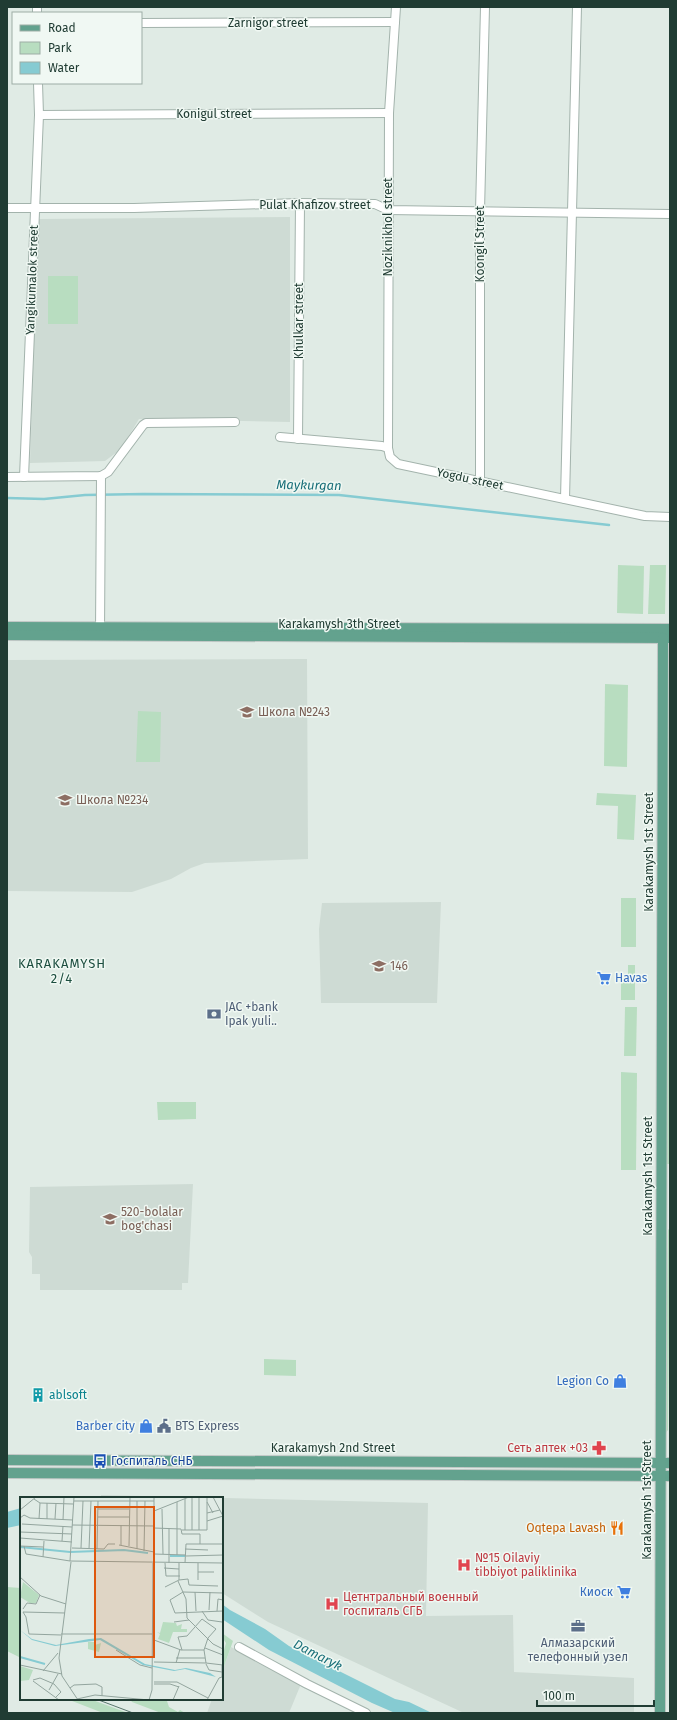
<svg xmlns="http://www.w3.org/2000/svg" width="677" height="1720" font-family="'Fira Sans',sans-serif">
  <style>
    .built { fill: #cedbd4 }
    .green { fill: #b8ddc0 }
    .water { fill: #86cbd2 }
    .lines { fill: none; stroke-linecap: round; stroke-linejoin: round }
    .stream { stroke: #86cbd2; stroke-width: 2.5 }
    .minor-casing { stroke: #a3b3ac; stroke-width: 10 }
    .major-casing { stroke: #c1c8c6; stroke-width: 12 }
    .minor { stroke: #fff; stroke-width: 8 }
    .major { stroke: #63a28e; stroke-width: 10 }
    .tram { stroke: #5a786e; stroke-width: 1 }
    .labels { text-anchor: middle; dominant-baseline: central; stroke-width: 3; stroke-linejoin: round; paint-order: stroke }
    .street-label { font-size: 12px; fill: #203c33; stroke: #f0f8f3 }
    .education-label { font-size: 12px; fill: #785e54; stroke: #f0f8f3; text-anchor: start }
    .shop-label { font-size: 12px; fill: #366cbe; stroke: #f0f8f3; text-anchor: end }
    .service-label { font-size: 12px; fill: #4e5e75; stroke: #f0f8f3; text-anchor: start }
    .culture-label { font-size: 12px; fill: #0d838f; stroke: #f0f8f3; text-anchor: start }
    .health-label { font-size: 12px; fill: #be3a42; stroke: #f0f8f3; text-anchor: start }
    .transit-label { font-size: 12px; fill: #164399; stroke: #f0f8f3; text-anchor: start }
    .food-label { font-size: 12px; fill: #c56008; stroke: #f0f8f3; text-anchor: end }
    .water-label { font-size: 13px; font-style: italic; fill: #196f79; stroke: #f0f8f3 }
    .neighbourhood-label { font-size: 13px; letter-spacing: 1px; fill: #1c4e3f; stroke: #f0f8f3 }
    .inset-river { fill: none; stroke: #86cbd2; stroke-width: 2 }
    .inset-road { fill: none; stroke: #93a59e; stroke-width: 1 }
    .view { fill: #de580e; fill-opacity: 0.15; stroke: #de580e; stroke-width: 2 }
    .inset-edge { fill: none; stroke: #203c33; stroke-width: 2 }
  </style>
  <rect width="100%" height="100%" fill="#e0ebe5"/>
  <g class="built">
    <path d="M290,217V422L139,419L121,449L105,461L30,463L38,219Z"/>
    <path d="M307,659L308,859L205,863L191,868L171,879L132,892L7,891V660Z"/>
    <path d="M441,902L437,1003H321L319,929L322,903Z"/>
    <path d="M193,1184L188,1283H182V1290H40V1274H32V1257L29,1252L30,1187Z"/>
    <path d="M101,1495L428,1503L426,1616L513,1615L514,1672L634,1678V1713H464L268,1622L222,1593V1498H101Z"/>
    <path d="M231,1647L301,1684L289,1713H207L212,1699H222V1672Z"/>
  </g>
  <g class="green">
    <rect x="48" y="276" width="30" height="48"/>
    <path d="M618,565L644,566L643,614L617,613Z"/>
    <path d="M650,565H666L665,614H648Z"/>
    <path d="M667,653H670V1164H666Z"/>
    <path d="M605,684L628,685L627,767L604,766Z"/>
    <path d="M138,711L161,712L160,762H136Z"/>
    <path d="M597,793L636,795L634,840L617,839L618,806L596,805Z"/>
    <rect x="621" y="898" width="15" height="49"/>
    <path d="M628,965H635V1000H621V978H628Z"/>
    <path d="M625,1007H637L636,1056H624Z"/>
    <path d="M621,1072L637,1073L636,1170H621Z"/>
    <path d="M157,1102H196V1119L158,1120Z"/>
    <path d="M668,1229L670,1231L668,1430L665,1434Z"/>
    <path d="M264,1359L296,1360V1376L264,1375Z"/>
    <path d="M7,1587L21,1588V1658L7,1651Z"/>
    <path d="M222,1633L233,1641L222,1672V1657L226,1643L222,1637Z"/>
    <path d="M67,1699H90L128,1713H103Z"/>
    <path d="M130,1699L167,1701L169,1707L178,1712L180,1710L185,1713H161L132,1702Z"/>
  </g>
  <g class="water">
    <path d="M21,1508V1525L7,1528V1512Z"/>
    <path d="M222,1604L230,1610L265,1629L289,1646L395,1699L409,1702L432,1713H395L372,1703L269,1650L222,1619Z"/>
  </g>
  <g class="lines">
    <path class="stream" d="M7,498L44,499L85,495L143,494L339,495L609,525"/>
    <defs>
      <g id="minor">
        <path d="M37,13V7"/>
        <path d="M141,23L395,22"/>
        <path d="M39,115L389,113"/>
        <path d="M7,208H134L300,203L375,204L388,210L670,214"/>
        <path d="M280,437L382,446L388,448L390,457L398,464L645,516L670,517"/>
        <path d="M298,439L300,203"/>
        <path d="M388,448L389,113L396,7"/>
        <path d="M7,477L101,476L108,472L143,425L146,423L235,422"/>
        <path d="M24,477L39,115L38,83"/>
        <path d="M480,481V211L485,7"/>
        <path d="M565,499L577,7"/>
        <path d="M100,633L101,476"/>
        <path d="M239,1647L307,1684L366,1713"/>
      </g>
      <g id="major">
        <path d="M7,627L670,629"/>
        <path d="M7,635L669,638"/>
        <path d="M7,1460L670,1463"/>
        <path d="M7,1473L670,1476"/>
        <path d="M660,1713L663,638"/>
      </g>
    </defs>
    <use href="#minor" class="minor-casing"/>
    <use href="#major" class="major-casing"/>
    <use href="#minor" class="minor"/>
    <use href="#major" class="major"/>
    <path class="tram" d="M96,1699L133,1713"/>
  </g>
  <defs>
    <symbol id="school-bare" viewBox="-9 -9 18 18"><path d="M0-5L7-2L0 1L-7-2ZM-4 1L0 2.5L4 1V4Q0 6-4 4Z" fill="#8d6e63" stroke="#f0f8f3" stroke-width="2.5" paint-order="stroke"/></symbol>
    <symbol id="supermarket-bare" viewBox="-9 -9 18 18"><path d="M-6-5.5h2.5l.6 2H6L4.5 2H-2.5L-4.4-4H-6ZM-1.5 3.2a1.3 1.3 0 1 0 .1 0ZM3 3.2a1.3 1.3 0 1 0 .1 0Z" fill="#3f7fe0" stroke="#f0f8f3" stroke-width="2.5" paint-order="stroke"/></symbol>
    <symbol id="bank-bare" viewBox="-9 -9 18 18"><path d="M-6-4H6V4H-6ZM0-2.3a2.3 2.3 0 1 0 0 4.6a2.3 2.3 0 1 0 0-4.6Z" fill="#5c6f8a" stroke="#f0f8f3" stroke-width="2.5" paint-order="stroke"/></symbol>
    <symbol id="shop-bare" viewBox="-9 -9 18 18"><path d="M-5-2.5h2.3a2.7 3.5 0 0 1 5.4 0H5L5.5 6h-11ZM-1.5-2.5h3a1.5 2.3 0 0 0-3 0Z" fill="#3f7fe0" stroke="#f0f8f3" stroke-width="2.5" paint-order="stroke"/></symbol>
    <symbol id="building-bare" viewBox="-9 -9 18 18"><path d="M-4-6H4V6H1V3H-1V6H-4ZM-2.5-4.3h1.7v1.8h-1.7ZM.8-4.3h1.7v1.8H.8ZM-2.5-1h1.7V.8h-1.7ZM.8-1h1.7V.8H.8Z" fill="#0f9aa8" stroke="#f0f8f3" stroke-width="2.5" paint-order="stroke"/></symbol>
    <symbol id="civic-bare" viewBox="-9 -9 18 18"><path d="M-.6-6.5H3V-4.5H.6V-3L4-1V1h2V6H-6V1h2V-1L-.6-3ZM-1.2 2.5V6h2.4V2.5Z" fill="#5c6f8a" stroke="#f0f8f3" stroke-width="2.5" paint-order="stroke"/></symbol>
    <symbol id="pharmacy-bare" viewBox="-9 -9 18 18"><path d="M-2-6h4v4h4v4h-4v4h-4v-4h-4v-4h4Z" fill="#e0444e" stroke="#f0f8f3" stroke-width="2.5" paint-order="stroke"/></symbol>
    <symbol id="bus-bare" viewBox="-9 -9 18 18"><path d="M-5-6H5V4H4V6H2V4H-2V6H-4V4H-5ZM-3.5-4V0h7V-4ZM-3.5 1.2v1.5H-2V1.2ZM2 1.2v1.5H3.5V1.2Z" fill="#1a4fb4" stroke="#f0f8f3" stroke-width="2.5" paint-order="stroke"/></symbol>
    <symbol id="restaurant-bare" viewBox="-9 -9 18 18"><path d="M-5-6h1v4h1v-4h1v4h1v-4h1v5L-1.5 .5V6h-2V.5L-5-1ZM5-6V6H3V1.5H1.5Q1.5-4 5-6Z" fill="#e8710a" stroke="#f0f8f3" stroke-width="2.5" paint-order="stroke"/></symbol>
    <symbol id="hospital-bare" viewBox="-9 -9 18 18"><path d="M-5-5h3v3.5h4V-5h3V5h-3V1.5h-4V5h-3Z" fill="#e0444e" stroke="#f0f8f3" stroke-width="2.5" paint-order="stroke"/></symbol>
    <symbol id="office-bare" viewBox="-9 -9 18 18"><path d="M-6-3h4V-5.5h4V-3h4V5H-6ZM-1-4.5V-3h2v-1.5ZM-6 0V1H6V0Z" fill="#5c6f8a" stroke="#f0f8f3" stroke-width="2.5" paint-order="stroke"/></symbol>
  </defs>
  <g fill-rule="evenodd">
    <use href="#school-bare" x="237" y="702" width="20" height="20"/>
    <use href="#school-bare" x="55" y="790" width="20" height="20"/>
    <use href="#school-bare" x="369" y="956" width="20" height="20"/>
    <use href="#supermarket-bare" x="594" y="968" width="20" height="20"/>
    <use href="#bank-bare" x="204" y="1004" width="20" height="20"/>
    <use href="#school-bare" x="100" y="1209" width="20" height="20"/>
    <use href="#shop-bare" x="610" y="1371" width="20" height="20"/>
    <use href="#building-bare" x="28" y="1385" width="20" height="20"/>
    <use href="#shop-bare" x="136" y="1416" width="20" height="20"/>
    <use href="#civic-bare" x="154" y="1416" width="20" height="20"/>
    <use href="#pharmacy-bare" x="589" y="1438" width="20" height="20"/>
    <use href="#bus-bare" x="90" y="1451" width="20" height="20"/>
    <use href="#restaurant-bare" x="607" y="1518" width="20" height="20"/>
    <use href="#hospital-bare" x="454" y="1555" width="20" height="20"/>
    <use href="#supermarket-bare" x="614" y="1582" width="20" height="20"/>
    <use href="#hospital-bare" x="322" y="1594" width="20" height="20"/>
    <use href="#office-bare" x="568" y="1616" width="20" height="20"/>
  </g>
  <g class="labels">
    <g class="street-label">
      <text x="268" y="23">Zarnigor street</text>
      <text x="214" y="114">Konigul street</text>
      <text x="315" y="205">Pulat Khafizov street</text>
      <text transform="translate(388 227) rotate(-90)">Noziknikhol street</text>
      <text transform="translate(480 244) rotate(-90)">Koongil Street</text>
      <text transform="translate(32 280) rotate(-88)">Yangikumalok street</text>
      <text transform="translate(299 321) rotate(-90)">Khulkar street</text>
      <text transform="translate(470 479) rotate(12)">Yogdu street</text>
      <text x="339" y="624">Karakamysh 3th Street</text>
      <text transform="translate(649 852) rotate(-90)">Karakamysh 1st Street</text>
      <text transform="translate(648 1176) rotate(-90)">Karakamysh 1st Street</text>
      <text x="333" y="1448">Karakamysh 2nd Street</text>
      <text transform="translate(647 1500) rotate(-90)">Karakamysh 1st Street</text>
    </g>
    <g class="education-label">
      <text x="258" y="712">Школа №243</text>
      <text x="76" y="800">Школа №234</text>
      <text x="390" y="966">146</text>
      <text x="121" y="1212">520-bolalar<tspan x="121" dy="14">bog'chasi</tspan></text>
    </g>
    <g class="shop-label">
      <text x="615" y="978" text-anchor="start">Havas</text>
      <text x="609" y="1381">Legion Co</text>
      <text x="135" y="1426">Barber city</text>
      <text x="613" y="1592">Киоск</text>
    </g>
    <g class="service-label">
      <text x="225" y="1007">JAC +bank<tspan x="225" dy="14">Ipak yuli..</tspan></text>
      <text x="175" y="1426">BTS Express</text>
      <text x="578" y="1643" text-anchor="middle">Алмазарский<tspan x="578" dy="14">телефонный узел</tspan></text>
    </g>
    <g class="culture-label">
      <text x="49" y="1395">ablsoft</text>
    </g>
    <g class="health-label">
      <text x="588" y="1448" text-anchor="end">Сеть аптек +03</text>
      <text x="475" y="1558">№15 Oilaviy<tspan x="475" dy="14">tibbiyot paliklinika</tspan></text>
      <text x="343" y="1597">Цетнтральный военный<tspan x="343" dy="14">госпиталь СГБ</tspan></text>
    </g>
    <g class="transit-label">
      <text x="111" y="1461">Госпиталь СНБ</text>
    </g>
    <g class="food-label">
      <text x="606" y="1528">Oqtepa Lavash</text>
    </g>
    <g class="water-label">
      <text transform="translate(309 485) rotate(1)">Maykurgan</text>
      <text transform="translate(318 1655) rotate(27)">Damaryk</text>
    </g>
    <g class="neighbourhood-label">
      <text x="62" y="963">KARAKAMYSH<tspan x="62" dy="15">2/4</tspan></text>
    </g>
  </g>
  <g transform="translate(20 1497)">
    <rect width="203" height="203" fill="#e0ebe5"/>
    <path d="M3,85L19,98L16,106H10L0,100ZM143,125L156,126L157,129L162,127L161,132H167V135H153L149,146L138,142L140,137L137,135L140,136ZM68,145H81H75V148L81,146L79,155L68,152ZM0,169L13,173L9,183L0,184Z" fill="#b8ddc0"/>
    <path d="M0,133L12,142L36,148L69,142L81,141L125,167L155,173L166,171L190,176L196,180L165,172L154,174L123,168L80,143L35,149L12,143Z" fill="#86cbd2"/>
    <path class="inset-river" d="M0,50L50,55L104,53L128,56M150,59H165M0,160L25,167"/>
    <path class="inset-road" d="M14,2L20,6L53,7M165,2V33M54,4H134M187,5L193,16M78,12H109M142,12L143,57M0,13L16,0M134,14L169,0M187,16L200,13M78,20H109M0,21L4,18L10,21L53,23M19,22L20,6M27,22V6M35,22L36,6M43,23L44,0M187,24L203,19L193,0M2,27L52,30M52,28L134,29M134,31L161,32L162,37H180V47H166L165,66M162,33H187V0M172,33V0M179,33V0M0,35L52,37M0,41L52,45M42,44L43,29M180,47H203M99,48L134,55M101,48V28M0,49L23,50M4,49L6,57L50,64L54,0M109,49L110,0M52,51L84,52M61,51L63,4M69,52L71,4M77,52L78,4M84,52L88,47H95M117,52V4M165,52L188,53M124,54L125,4M134,57L166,58M157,58V5M166,59L203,58M23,60L24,44M50,64L203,66M51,65L39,161L42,179L58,203M134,65V0M145,66L146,79H160M149,66V31M144,71L159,72M178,75H194M0,80L21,99L46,107M159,83L168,82L169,88L198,89M178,83V66M158,84L166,102L167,121L193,147L203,152M145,90L159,83V66M175,95L176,114M203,96L163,95L150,103L155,116L203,114M75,100V137M3,112L7,106L16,107L20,98M189,113L190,95M182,114L188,123L202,125M197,114L198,102L203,103M3,115L6,120L9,137L41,138M3,115L45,116M154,125L169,123M41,137H133M134,143L161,153H184L186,166L203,168M185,151L203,158M96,153L120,168L132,171M162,153L158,140L167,139L182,122L196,132L188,141L184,153M156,161H185M134,165L186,166M156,166L160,152M186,167L189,173L202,175M0,168L42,177M23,174L38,156M13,183L20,181L34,187L41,195L36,200M13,184L39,203M134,185H157L188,201M134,187H150L159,190M50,191L54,188L76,187L82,190V199M29,193L38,177M57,202L75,198L129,203L132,193L133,66M153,203L159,189M187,203L199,181L202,180V168"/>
    <path class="view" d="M75,10H134V160H75Z"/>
    <rect width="203" height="203" class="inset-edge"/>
  </g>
  <rect width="677" height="1720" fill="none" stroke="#203c33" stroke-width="16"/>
  <rect x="12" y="12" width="130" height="72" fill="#f0f8f3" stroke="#9dada6"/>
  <rect x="20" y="25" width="20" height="6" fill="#63a28e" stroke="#9dada6"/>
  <text x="48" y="32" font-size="12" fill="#203c33">Road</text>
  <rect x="20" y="42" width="20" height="12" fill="#b8ddc0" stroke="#9dada6"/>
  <text x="48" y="52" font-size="12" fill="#203c33">Park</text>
  <rect x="20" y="62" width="20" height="12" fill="#86cbd2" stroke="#9dada6"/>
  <text x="48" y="72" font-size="12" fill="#203c33">Water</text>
  <path d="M537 1700v6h117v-6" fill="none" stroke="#203c33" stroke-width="2"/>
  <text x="543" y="1700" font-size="12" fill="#203c33" stroke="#f0f8f3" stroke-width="3" paint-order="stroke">100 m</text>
</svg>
